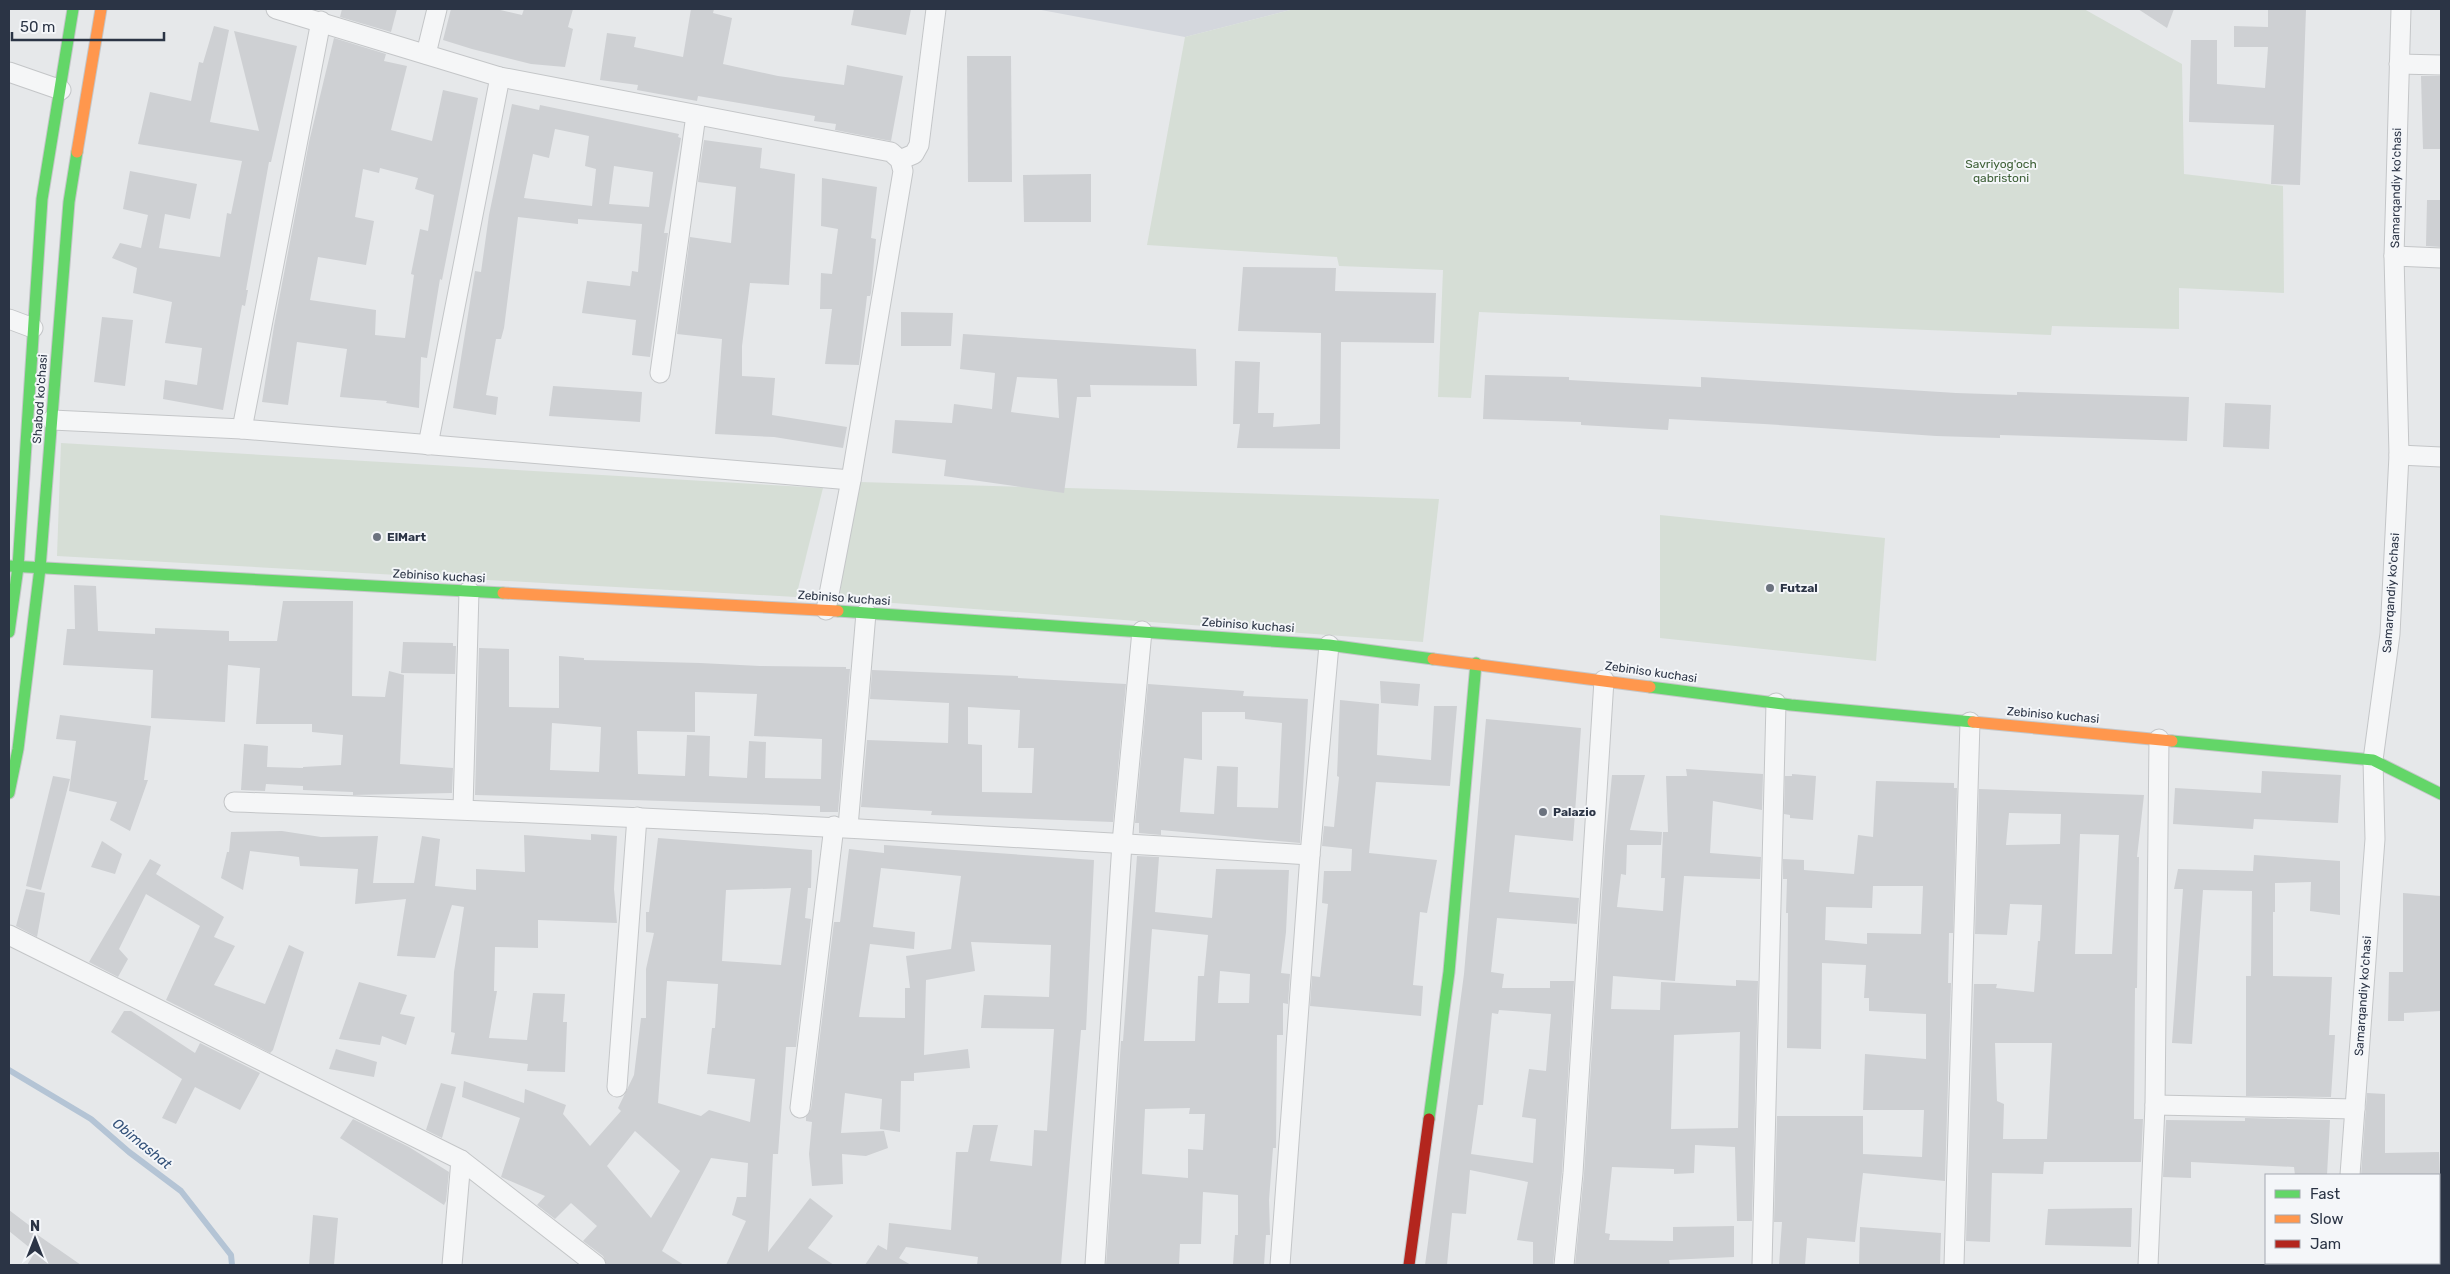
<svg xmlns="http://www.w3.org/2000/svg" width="2450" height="1274" font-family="Rubik,sans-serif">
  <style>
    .built { fill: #d4d7dd }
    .green { fill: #d6ded6 }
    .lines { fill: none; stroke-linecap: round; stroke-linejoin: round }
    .stream { stroke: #b4c4d5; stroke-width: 6 }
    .building { fill: #ced0d3; fill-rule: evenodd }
    .street-casing { stroke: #c4c6c8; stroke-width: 21 }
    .fast-casing { stroke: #c4c6c8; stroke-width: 13 }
    .slow-casing { stroke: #c4c6c8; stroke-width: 13 }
    .jam-casing { stroke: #c4c6c8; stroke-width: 13 }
    .street { stroke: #f5f6f7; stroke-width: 19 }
    .fast { stroke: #63d668; stroke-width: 11 }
    .slow { stroke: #ff974d; stroke-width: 11 }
    .jam { stroke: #b3261e; stroke-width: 11 }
    .poi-dot { fill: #6c737f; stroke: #f4f6f9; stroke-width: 2 }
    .labels { text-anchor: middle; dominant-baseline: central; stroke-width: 4; stroke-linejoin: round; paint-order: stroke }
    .park-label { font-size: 12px; fill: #3f6138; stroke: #f4f6f9 }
    .street-label { font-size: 12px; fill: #2b3445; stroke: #f4f6f9 }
    .poi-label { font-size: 12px; font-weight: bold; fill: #2b3445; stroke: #f4f6f9; text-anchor: start }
    .water-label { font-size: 14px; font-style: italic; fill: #34527a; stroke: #f4f6f9 }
  </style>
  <rect width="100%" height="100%" fill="#e6e8ea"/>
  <path class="built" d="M1036,9H1294L1185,37Z"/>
  <g class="green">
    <path d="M1294,9H2084L2182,64L2184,174L2283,186L2284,293L2179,288V329L2052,326L2051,335L1479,312L1471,398L1438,397L1443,270L1339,266L1337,257L1147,245L1185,37Z"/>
    <path d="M61,443L823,488L796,597L57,556Z"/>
    <path d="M860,482L1439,499L1423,642L839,599L856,493Z"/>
    <path d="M1660,515L1885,538L1876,661L1660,638Z"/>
  </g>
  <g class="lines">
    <path class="stream" d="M9,1070L91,1119L129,1152L181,1191L231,1255L232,1265"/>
  </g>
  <g class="building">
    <path d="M342,9H397L391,32L340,17Z"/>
    <path d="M451,9H496L522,15L524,9H573L568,27L573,29L565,67L531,64L472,49L443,40Z"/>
    <path d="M691,9H714L713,13L732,18L723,64L778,76L844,85L847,65L903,76L891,141L835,130L836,124L814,121L815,116L698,96L697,101L637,90L638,85L600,80L607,33L636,37L634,47L683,57Z"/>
    <path d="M854,9H911L906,35L851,25Z"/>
    <path d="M2138,9H2174L2167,28Z"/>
    <path d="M2268,9H2306L2300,185L2271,184L2274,125L2189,122L2191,40H2217V84L2265,88L2268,47H2234V26L2268,27Z"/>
    <path d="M214,26L229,30L210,122L259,131L234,31L297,46L271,162H269L246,290H248L245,306L242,305L223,410L163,399L165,380L197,385L202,348L165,343L172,302L133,293L137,268L112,258L120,243L141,248L148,215L123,209L130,171L197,184L190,219L165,214L159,248L220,257L227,213L231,214L242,161L138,144L150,92L191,101L199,62L203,63Z"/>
    <path d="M334,38L386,54L384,61L407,66L391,130L432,141L443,90L478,98L442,280L440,279L427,358L421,357L419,408L386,403L387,401L340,397L347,349L297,342L288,405L262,402L274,326L309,142ZM380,168L418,178L415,189L434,195L428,231L420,229L411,274L414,275L405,338L375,335L376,310L310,300L318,257L366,265L374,221L355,217L363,169L379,173Z"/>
    <path d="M967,56H1011L1012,182H968Z"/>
    <path d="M2421,76H2441V149H2423Z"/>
    <path d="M512,104L539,110L540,105L679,134L678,137L681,138L664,233H668L650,357L632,355L636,320L582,313L587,281L630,286L632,271L638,272L642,224L578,219V224L518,217L504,328L501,339H496L486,395L498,397L496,415L453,408L475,271L481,272L489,215ZM555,129L589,136L585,166L596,169L592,206L524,198L533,154L549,158ZM614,166L653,172L649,207L609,204Z"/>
    <path d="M704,140L762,148L760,168L795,174L789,285L750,283L742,346V376L775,378L772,415L847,427L843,448L774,437L715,434L722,339L677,334L690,237L731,243L736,187L698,182Z"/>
    <path d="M1091,174V222H1024L1023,175Z"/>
    <path d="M822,178L877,187L871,238L876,239L871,293L870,296H867L859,365L825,364L832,309H820L821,273L832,274L838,229L821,226Z"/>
    <path d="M2427,200H2441V247L2426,246Z"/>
    <path d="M1243,267L1336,268L1335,291L1436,293L1434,343L1341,342L1340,449L1237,448L1240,424H1233L1235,361L1260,362L1258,413H1274L1273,427L1320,424L1321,333L1238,331Z"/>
    <path d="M901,312L953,313L951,346H901Z"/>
    <path d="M102,317L133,320L125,386L94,382Z"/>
    <path d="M963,334L1196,349L1197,386L1090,385L1091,397H1077L1064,493L944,476L946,460L892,453L895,420L952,423L954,404L992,409L995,373L960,369ZM1017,377L1057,379L1059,418L1011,412Z"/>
    <path d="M1485,375L1569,377V380L1701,387V377L1956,393L2017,395V392L2189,397L2187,441L2000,435V438L1936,436L1764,424L1669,419L1668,430L1581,425V422L1483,419Z"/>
    <path d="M553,386L642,392L640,422L549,416Z"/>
    <path d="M2225,403L2271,405L2269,449L2223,447Z"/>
    <path d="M74,585L96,586L98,631L155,634V628L229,631V641H277L283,601H353L352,696L385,697L389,671L404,675L400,764L453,768L452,793L353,795V792L303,790V786L266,784L265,791L241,790L244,744L268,746L267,767L303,768V767L341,765L343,735L312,732V724H256L260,668L228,665L225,722L151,718L153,670L63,665L67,629H75Z"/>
    <path d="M403,642L453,643V646H456L455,674L401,673Z"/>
    <path d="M479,648L509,649V707L559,708V656L584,658V660L700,663L760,666L846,667V669H850L838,812H820V806L475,795ZM695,692L757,694L754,736L822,739L821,779L765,778L766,742L749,741L747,778L709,776L710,736L687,735L685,776L638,774L637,731L695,732ZM552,723L601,727L599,772L550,770Z"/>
    <path d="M872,670L1018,676V678L1126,684L1113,822L931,815L932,811L861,807L867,740L948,743L949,703L870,699ZM968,707L1020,710L1018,748H1034L1032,793L982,792V745L968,744Z"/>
    <path d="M1380,681L1420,684L1418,706L1381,703Z"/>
    <path d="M1148,684L1244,691L1243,696L1308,699L1300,843L1161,830V835L1139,833V823H1135ZM1202,712H1245V719L1282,723L1278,808L1237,807L1238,767L1217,766L1214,814L1180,812L1184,758L1202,760Z"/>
    <path d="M1340,700L1379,704L1377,755L1431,760L1434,706H1457L1450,786L1376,782L1369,853L1437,860L1427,913L1420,912L1413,985L1423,986L1421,1016L1310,1006L1312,976L1320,977L1328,904L1322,903L1324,871H1351L1352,849L1322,846L1324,826L1334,827L1339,777L1337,776Z"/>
    <path d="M60,715L151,726L144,780H148L130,831L110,820L117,802L69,791L76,741L56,739Z"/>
    <path d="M1486,719L1581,728L1573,841L1515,835L1509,892L1579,898L1577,924L1497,918L1491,972L1504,974L1502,988H1550V981H1574L1562,1172L1553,1265H1533V1242L1517,1240L1528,1182L1470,1170L1466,1214L1452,1213L1447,1265H1425L1464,974ZM1499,1010L1551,1014L1546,1071L1529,1069L1522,1117L1536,1119L1533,1163L1471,1154L1478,1105H1483L1492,1013L1498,1014Z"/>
    <path d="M1686,769L1763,774L1762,810L1713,801L1710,853L1761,857L1760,879L1684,876L1675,981L1613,976L1611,1009L1660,1010L1661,982L1736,986V980L1758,981L1752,1221H1737L1735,1147L1695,1145L1694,1173L1674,1174V1169L1612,1167L1605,1233L1610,1234L1609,1240L1673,1241V1227L1734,1226V1257L1669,1260L1670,1265H1575L1584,1174L1605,846L1612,775H1645L1630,830L1662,832L1661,845H1627L1626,875L1621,874L1617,907L1663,911L1665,878H1661L1663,832H1668L1666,776H1687ZM1740,1032L1738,1128L1671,1129L1674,1035Z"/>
    <path d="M2262,771L2341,775L2338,823L2254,819L2253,829L2173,824L2175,788L2261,793Z"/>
    <path d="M1792,774L1816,776L1813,820L1790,818V815L1784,814L1785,776H1792Z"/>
    <path d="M53,776L70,779L41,890L26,886Z"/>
    <path d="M1876,781L1954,783V788H1957L1953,933H1949L1948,983H1951L1945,1181L1863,1173L1855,1242L1807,1238L1805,1265H1779L1782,1222H1774L1777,1116H1863V1154L1922,1157L1924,1110H1863L1865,1054L1926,1059V1014L1869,1011V998H1864L1866,965L1822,963L1821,1049L1787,1048L1788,913H1786L1787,879H1783V859L1804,860V870L1854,874L1858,835L1873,837ZM1873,886H1923L1921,934L1867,933V944L1825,940L1826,907L1872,908Z"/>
    <path d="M1979,789L2144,795L2137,857H2139L2137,988H2135L2134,1119H2143L2141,1162H2044L2043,1174L1992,1173L1990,1242L1966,1241L1974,984H1997L1996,988L2034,992L2038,941H2040L2042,905L2010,904L2007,935L1975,934ZM2009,813L2061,814L2060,844L2006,845ZM2080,834L2119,835L2112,954H2075ZM1995,1043H2052L2047,1139H2003L2004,1104L1997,1101Z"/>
    <path d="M282,831L321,837L378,836L373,883H414L422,836L440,839L435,886L476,890V869L525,872L524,835L591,840V834L617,836L614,889L617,923L538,920V948L495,947L494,991H497L489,1038L527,1040L533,993L565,994L563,1022H567L565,1072L527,1071L528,1064L451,1054L455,1033L451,1032L454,972L464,907L452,905L435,958L397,956L406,899L355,904L358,869L300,866L299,857L250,851L243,890L221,878L227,852H229L231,832Z"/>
    <path d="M658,838L812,850L811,888H808L805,918L811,919L796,1047H786L778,1154H773L768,1252L810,1198L833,1216L808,1248L834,1265H726L746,1221L732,1215L737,1197H746L748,1163L711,1158L662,1251L684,1265H607L603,1256L583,1241L597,1226L571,1203L555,1219L537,1205L545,1196L501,1177L520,1118L462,1097L464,1081L524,1103L525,1089L566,1105L563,1114L590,1146L621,1111L618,1108L634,1075L641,1018H646V969L654,933L646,932V912H649ZM791,888L781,965L722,961L726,890ZM667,981L718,984L715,1028H712L707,1074L755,1079L750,1122L709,1110L701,1116L658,1103ZM635,1131L680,1171L651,1218L607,1166Z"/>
    <path d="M102,841L122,854L115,874L91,867Z"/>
    <path d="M884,845L1094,860L1086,1030H1081L1061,1265H977L978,1257L906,1247L899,1258L911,1265H865L878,1245L887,1250L889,1223L951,1230L956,1152H968L973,1125H998L990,1161L1032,1166L1034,1130L1047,1131L1054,1029L981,1028L984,995L1049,997L1051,945L971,942L975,971L926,980L924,1055L968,1049L970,1068L914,1073V1081H901L900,1132L880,1129L882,1099L845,1093L841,1133L884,1131L888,1148L866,1156L842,1154L843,1184L812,1186L809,1154L812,1122L806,1121V1117L811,1109L834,922H840L849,849L884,853ZM881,868L961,876L951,949L906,956L910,988H905V1018L859,1017L870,944L914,949L915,932L873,927Z"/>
    <path d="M2254,855L2340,861V915L2310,911L2311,882L2275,883V912H2273V976L2332,977L2329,1035H2335L2331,1097L2246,1096V976H2251L2252,891L2203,890L2192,1044L2172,1043L2183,889H2174L2178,869L2253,871Z"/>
    <path d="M1137,856L1159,857L1155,912L1212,918L1216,869L1289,870L1286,932L1281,973L1290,974L1288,1004L1283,1003V1035H1277L1276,1148H1273L1269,1200L1270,1235H1266L1264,1265H1233L1235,1235H1238V1195L1203,1192L1201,1244H1180L1179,1265H1106L1121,1041H1123ZM1152,929L1208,935L1204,976H1198L1195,1041H1144ZM1220,971L1250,974L1249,1003H1218ZM1190,1108L1189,1114H1205L1203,1150L1188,1149V1178L1142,1174L1145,1109Z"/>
    <path d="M150,859L161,865L156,874L224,917L214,937L235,946L214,985L265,1004L289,945L304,952L273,1050L270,1053L166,1000L200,926L146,894L119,949L128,959L118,977L89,962Z"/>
    <path d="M26,889L45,893L37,937L16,926Z"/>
    <path d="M2403,893L2441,896V1011L2404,1013V1021H2388L2389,972H2403Z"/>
    <path d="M359,982L407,995L400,1014L415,1017L406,1045L382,1036L380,1045L339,1039Z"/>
    <path d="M124,1011H131L195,1053L200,1043L260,1073L240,1110L195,1087L176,1124L162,1118L182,1079L111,1032Z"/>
    <path d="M336,1049L377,1062L374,1077L329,1069Z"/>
    <path d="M441,1083L456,1087L442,1138L426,1130Z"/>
    <path d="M2367,1093L2385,1094V1153L2439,1152L2440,1175H2361Z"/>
    <path d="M2245,1118L2330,1120L2327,1175H2295L2294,1167L2191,1162V1178L2163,1177L2166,1120L2245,1121Z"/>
    <path d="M353,1119L409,1147L449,1172L446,1201L444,1205L340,1138Z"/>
    <path d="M2132,1208L2131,1247L2045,1245L2048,1209Z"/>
    <path d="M9,1210L34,1229L32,1231L81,1265H27L35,1252L9,1231Z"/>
    <path d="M313,1215L338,1218L334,1265H309Z"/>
    <path d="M1860,1227L1941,1233L1940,1265H1859Z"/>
  </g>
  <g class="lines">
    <defs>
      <g id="street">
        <path d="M276,9L500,77L891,152L900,160L903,171L851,480L826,610"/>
        <path d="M426,54L437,9"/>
        <path d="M2399,64L2441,65"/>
        <path d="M9,72L61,90"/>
        <path d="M900,160L914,154L919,145L936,9"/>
        <path d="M2394,256L2441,258"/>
        <path d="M9,319L33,328"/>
        <path d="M660,373L696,115"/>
        <path d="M52,420L242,429L851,480"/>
        <path d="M242,429L321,21"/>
        <path d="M428,445L500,77"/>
        <path d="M2399,455L2441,457"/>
        <path d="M234,802C593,813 951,833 1310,855"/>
        <path d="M463,809L469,591"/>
        <path d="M848,827L866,613"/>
        <path d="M9,935L461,1160L596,1265"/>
        <path d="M617,1087L637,817"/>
        <path d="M2155,1105L2355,1109"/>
        <path d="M800,1108L834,826"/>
        <path d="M2350,1175L2375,839L2373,760L2390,634L2399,455L2394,256L2401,9"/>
        <path d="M452,1265L461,1160"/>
        <path d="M1095,1265L1122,843L1142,631"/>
        <path d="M1280,1265L1310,855L1329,645"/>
        <path d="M1564,1265L1573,1173L1604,680"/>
        <path d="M1762,1265L1776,703"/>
        <path d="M1954,1265L1970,722"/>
        <path d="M2148,1265L2155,1105L2159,739"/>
        <path d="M2343,1265L2344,1263"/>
      </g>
      <g id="fast">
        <path d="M9,566L503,593"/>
        <path d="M838,611L1329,645L1433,659"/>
        <path d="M9,632L18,567L42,199L73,9"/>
        <path d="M1650,687L1791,705L1973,722"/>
        <path d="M2172,741L2373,760L2441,794"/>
        <path d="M9,793L18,749L40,568L69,202L77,152"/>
        <path d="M1429,1119L1449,972L1476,663"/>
      </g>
      <g id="slow">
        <path d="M77,152L101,9"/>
        <path d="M503,593L838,611"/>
        <path d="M1433,659L1650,687"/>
        <path d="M1973,722L2172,741"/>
      </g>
      <path id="jam" d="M1409,1265L1429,1119"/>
    </defs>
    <use href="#street" class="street-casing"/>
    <use href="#fast" class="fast-casing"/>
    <use href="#slow" class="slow-casing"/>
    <use href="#jam" class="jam-casing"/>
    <use href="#street" class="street"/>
    <use href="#fast" class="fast"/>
    <use href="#slow" class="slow"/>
    <use href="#jam" class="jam"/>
  </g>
  <g class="poi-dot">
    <circle cx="377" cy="537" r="5"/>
    <circle cx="1770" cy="588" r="5"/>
    <circle cx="1543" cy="812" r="5"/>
  </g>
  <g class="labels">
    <g class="park-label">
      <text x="2001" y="164">Savriyog'och<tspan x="2001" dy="14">qabristoni</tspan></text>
    </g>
    <g class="street-label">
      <text transform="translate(2396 188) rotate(-89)">Samarqandiy ko'chasi</text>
      <text transform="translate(40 399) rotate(-86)">Shabod ko'chasi</text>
      <text transform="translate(439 576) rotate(3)">Zebiniso kuchasi</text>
      <text transform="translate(2391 593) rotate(-86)">Samarqandiy ko'chasi</text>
      <text transform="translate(844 598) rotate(4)">Zebiniso kuchasi</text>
      <text transform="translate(1248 625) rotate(4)">Zebiniso kuchasi</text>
      <text transform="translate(1651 672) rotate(8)">Zebiniso kuchasi</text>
      <text transform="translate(2053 715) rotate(5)">Zebiniso kuchasi</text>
      <text transform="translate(2363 996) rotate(-86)">Samarqandiy ko'chasi</text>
    </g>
    <g class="poi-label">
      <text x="387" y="537">ElMart</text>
      <text x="1780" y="588">Futzal</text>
      <text x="1553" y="812">Palazio</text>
    </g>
    <g class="water-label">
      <text transform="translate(142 1144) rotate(39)">Obimashat</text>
    </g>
  </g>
  <rect width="2450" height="1274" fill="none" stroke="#2b3445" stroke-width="20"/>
  <rect x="2265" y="1174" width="175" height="90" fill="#f4f6f9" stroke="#a4a8b1"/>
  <rect x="2275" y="1190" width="25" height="8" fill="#63d668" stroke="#a4a8b1"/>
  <text x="2310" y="1199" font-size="15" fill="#2b3445">Fast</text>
  <rect x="2275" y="1215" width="25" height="8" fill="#ff974d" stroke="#a4a8b1"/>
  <text x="2310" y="1224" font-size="15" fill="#2b3445">Slow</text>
  <rect x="2275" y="1240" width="25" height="8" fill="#b3261e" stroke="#a4a8b1"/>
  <text x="2310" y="1249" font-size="15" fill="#2b3445">Jam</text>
  <g transform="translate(35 1239)" stroke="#f4f6f9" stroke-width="4" paint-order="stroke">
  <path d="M0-4L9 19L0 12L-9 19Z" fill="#2b3445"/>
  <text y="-8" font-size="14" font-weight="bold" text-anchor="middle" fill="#2b3445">N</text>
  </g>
  <path d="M12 32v8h152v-8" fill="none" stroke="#2b3445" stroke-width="2.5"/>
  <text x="20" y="32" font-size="15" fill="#2b3445" stroke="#f4f6f9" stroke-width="4" paint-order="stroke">50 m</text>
</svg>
